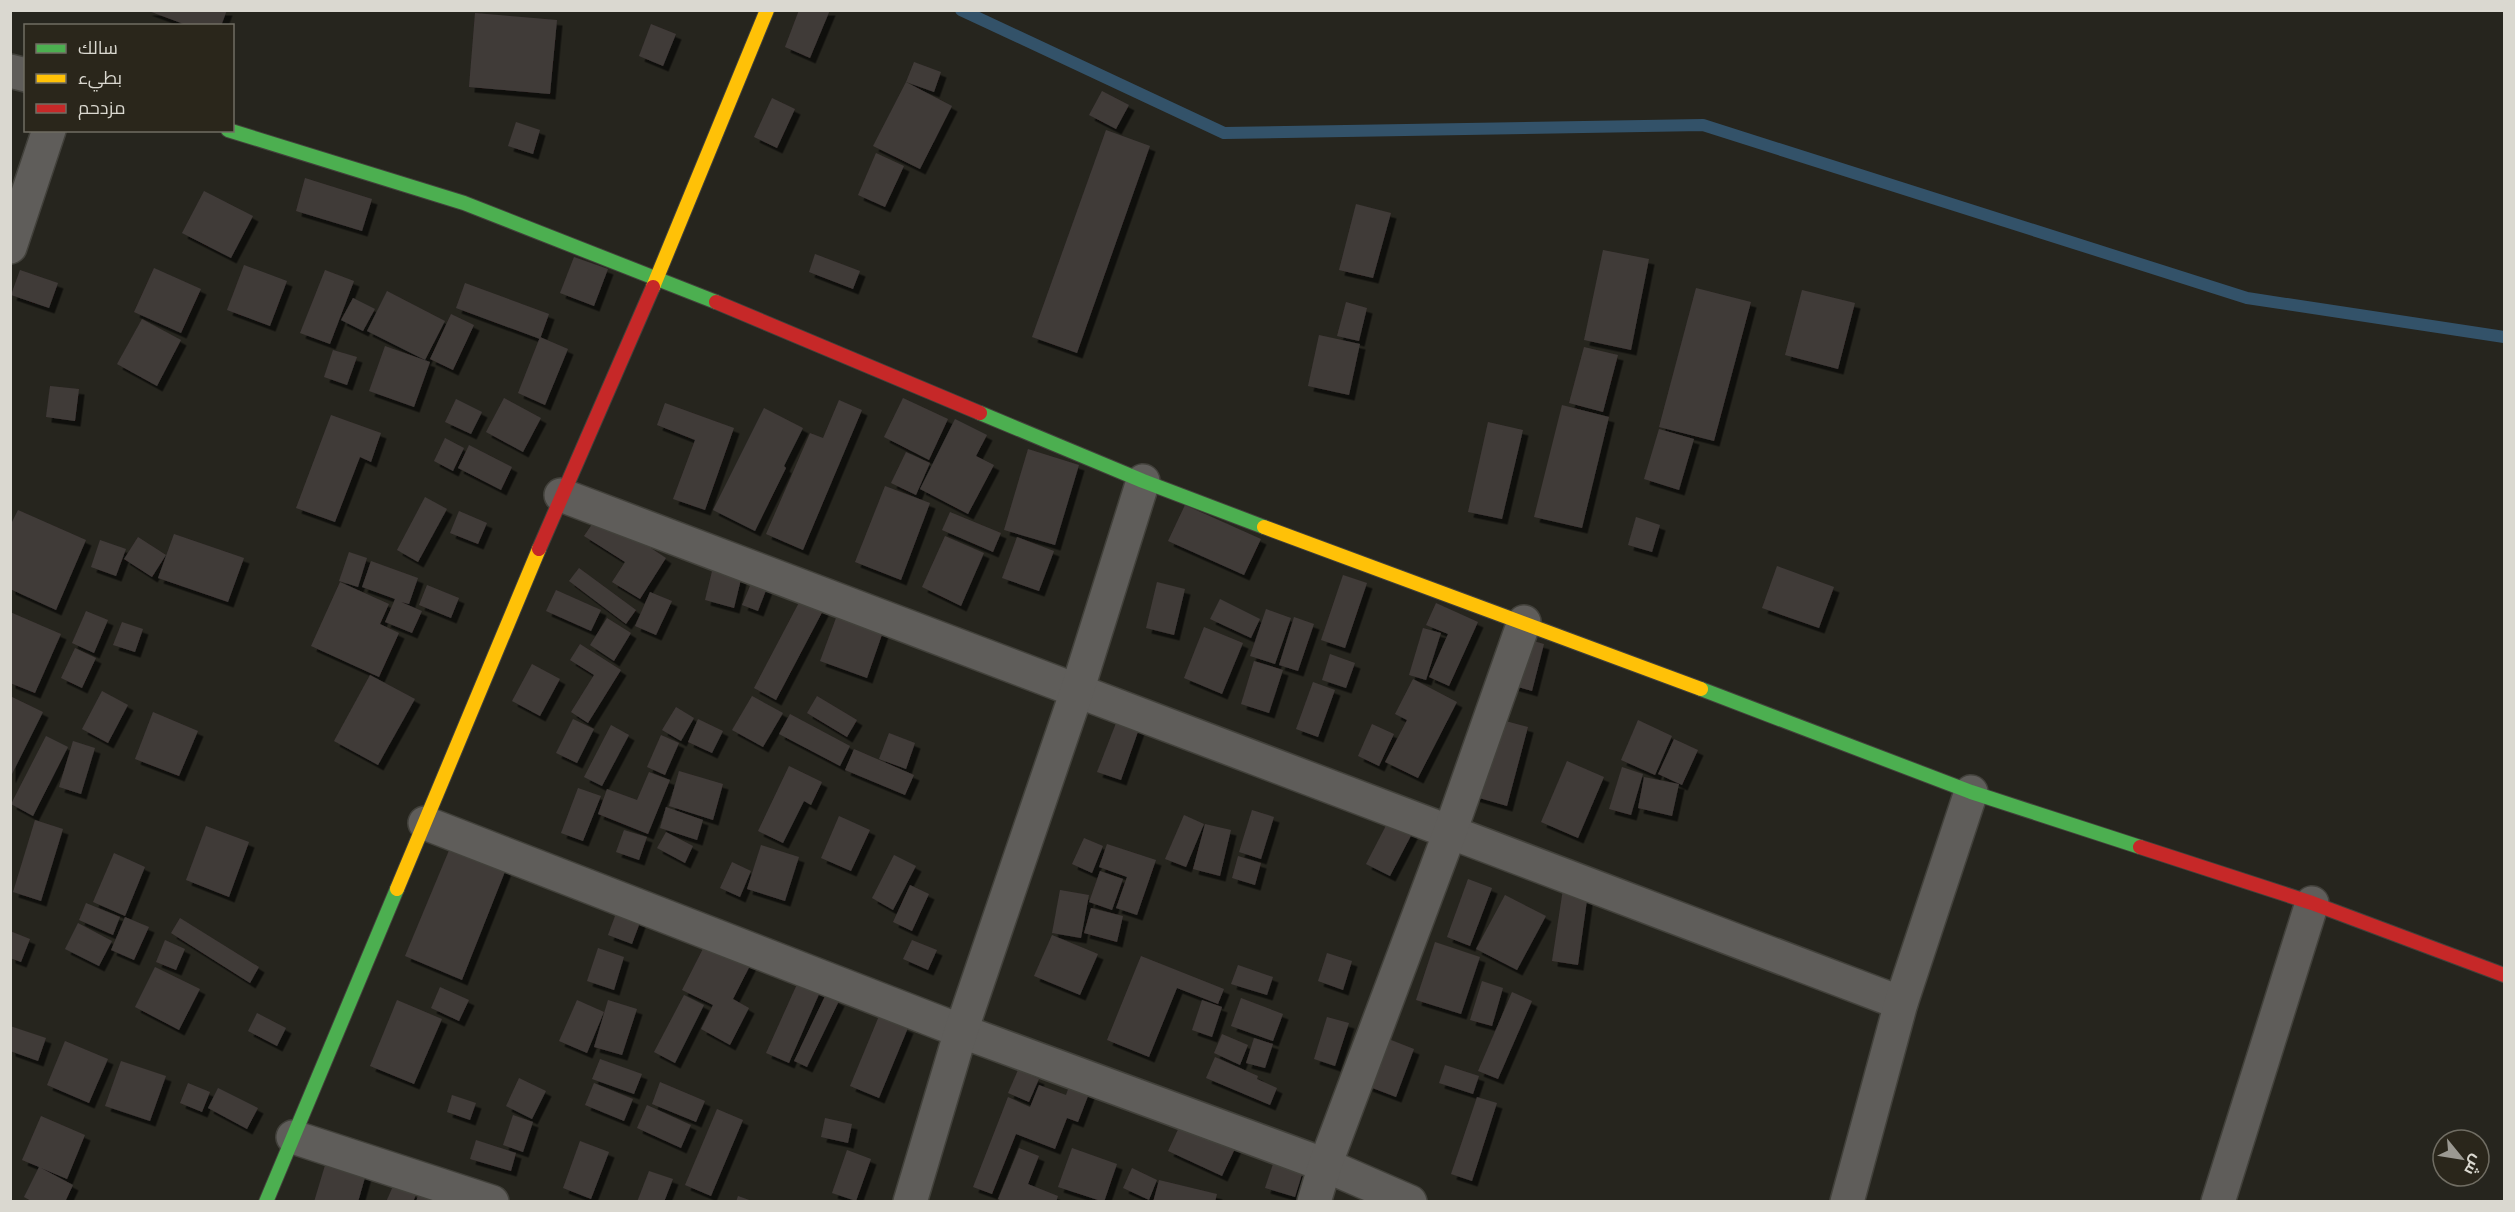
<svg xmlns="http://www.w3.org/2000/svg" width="2515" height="1212" font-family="'Public Sans',Cairo,sans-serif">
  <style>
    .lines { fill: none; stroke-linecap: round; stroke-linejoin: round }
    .stream { stroke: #335269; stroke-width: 12 }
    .building { fill: #413a39; filter: url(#shadow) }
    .street-casing { stroke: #42413b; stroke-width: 36 }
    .fast-casing { stroke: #42413b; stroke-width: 16 }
    .slow-casing { stroke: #42413b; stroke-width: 16 }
    .jam-casing { stroke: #42413b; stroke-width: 16 }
    .street { stroke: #5f5d5a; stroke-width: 33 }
    .fast { stroke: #4caf50; stroke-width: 14 }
    .slow { stroke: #ffc107; stroke-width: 14 }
    .jam { stroke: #c62828; stroke-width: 14 }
  </style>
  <defs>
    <filter id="shadow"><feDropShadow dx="5.5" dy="5.5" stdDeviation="0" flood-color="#0009"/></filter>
  </defs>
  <rect width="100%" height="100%" fill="#26251e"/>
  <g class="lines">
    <path class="stream" d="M961,10L1224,133L1703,125L2247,298L2504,337"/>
  </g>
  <g class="building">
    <path d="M146,10H227L221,26H189Z"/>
    <path d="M799,10H830L810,58L785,47Z"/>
    <path d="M475,13L557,20L550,94L469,87Z"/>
    <path d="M651,24L676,34L663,66L639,56Z"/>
    <path d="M914,62L941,72L934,92L906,82Z"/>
    <path d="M906,82L952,106L920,169L873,146Z"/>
    <path d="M1102,91L1129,105L1116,129L1089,115Z"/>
    <path d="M772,98L795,109L777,148L754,137Z"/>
    <path d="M516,122L540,130L533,154L508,146Z"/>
    <path d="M1106,130L1150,146L1077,353L1032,337Z"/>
    <path d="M876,153L904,166L885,207L858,195Z"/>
    <path d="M305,178L372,199L362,231L296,211Z"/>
    <path d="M204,191L253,216L231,258L182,233Z"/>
    <path d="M1356,204L1391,213L1373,278L1339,270Z"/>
    <path d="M1603,250L1649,259L1631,350L1584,340Z"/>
    <path d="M815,254L860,271L853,289L809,272Z"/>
    <path d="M574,257L608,269L594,306L560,293Z"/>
    <path d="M244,265L287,281L270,326L227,310Z"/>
    <path d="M154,268L201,289L181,333L134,312Z"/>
    <path d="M20,270L58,283L49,308L11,295Z"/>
    <path d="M325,270L354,281L330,344L300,333Z"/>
    <path d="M465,283L549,314L540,339L456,308Z"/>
    <path d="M1696,288L1751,302L1714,441L1659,427Z"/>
    <path d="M1802,290L1855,303L1838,369L1785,355Z"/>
    <path d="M387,291L445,321L425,360L367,331Z"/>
    <path d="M353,298L375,309L363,331L341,320Z"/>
    <path d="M1346,302L1367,308L1359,341L1337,336Z"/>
    <path d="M451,314L474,325L453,370L430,359Z"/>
    <path d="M142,319L181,340L157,386L117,364Z"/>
    <path d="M1319,335L1360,344L1349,395L1308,386Z"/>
    <path d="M540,337L568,349L545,405L518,393Z"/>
    <path d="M385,346L430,362L414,407L369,391Z"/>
    <path d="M1584,347L1618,355L1603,412L1569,403Z"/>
    <path d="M333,350L357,357L347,385L324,377Z"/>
    <path d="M50,386L79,389L75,421L46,417Z"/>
    <path d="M504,398L541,418L523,452L486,432Z"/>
    <path d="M903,398L948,419L929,460L884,437Z"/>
    <path d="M456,399L482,412L471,434L445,422Z"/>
    <path d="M839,400L862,410L803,550L766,534L810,433L823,438Z"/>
    <path d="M665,403L734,428L705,510L673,499L695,440L657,425Z"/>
    <path d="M1562,405L1609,417L1582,528L1534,517Z"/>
    <path d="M764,408L803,428L784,466L786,468L755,531L713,510Z"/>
    <path d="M331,415L381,433L371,462L360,457L335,522L296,508Z"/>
    <path d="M955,419L987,435L976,456L994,465L968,514L920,489Z"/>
    <path d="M1488,422L1523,430L1502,519L1468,512Z"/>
    <path d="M1659,429L1694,439L1679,490L1644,479Z"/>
    <path d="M445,438L464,448L453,471L434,461Z"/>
    <path d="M469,445L512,467L501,490L458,468Z"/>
    <path d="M1028,449L1079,465L1055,545L1004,530Z"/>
    <path d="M906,452L930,463L916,495L891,483Z"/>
    <path d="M885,486L930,503L901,580L855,562Z"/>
    <path d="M425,497L447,509L418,562L397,550Z"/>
    <path d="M1185,505L1261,539L1244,575L1168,541Z"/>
    <path d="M18,510L86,540L56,610L10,589V526Z"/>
    <path d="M459,511L487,523L478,544L450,533Z"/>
    <path d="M950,512L1001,533L993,552L942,530Z"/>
    <path d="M599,514L666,558L640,599L612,582L625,562L584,536Z"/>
    <path d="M1636,517L1660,525L1652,552L1628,545Z"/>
    <path d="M174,534L244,558L228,602L158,578Z"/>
    <path d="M945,536L984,553L961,606L922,587Z"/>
    <path d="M138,537L166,555L152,577L124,559Z"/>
    <path d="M1017,537L1054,551L1039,591L1002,578Z"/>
    <path d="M100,540L126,549L116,576L91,567Z"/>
    <path d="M349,552L367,558L358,587L339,581Z"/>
    <path d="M715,559L744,567L734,608L705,600Z"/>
    <path d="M371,561L418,578L409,604L401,602L422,611L412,633L385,622L395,599L362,587Z"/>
    <path d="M1777,566L1834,587L1819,628L1762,608Z"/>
    <path d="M579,568L636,610L626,624L569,581Z"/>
    <path d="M755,574L770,580L758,611L742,605Z"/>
    <path d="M1343,575L1367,583L1345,648L1321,640Z"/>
    <path d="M340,582L389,604L380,624L399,633L379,677L311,646Z"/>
    <path d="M1157,582L1185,589L1174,635L1146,628Z"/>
    <path d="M427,585L459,598L451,618L419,605Z"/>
    <path d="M556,590L601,610L591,631L546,611Z"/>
    <path d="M650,592L672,601L656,635L635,626Z"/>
    <path d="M804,593L826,605L776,700L754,688Z"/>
    <path d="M1220,599L1260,619L1251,638L1210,619Z"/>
    <path d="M1436,603L1478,622L1449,686L1429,677L1448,634L1426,625Z"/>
    <path d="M1266,609L1291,618L1275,664L1250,656Z"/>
    <path d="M839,610L885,626L867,678L820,661Z"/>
    <path d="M86,611L108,620L94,653L72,643Z"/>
    <path d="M10,612L61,634L35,693L10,683Z"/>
    <path d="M1294,617L1314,624L1298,671L1279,665Z"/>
    <path d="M607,618L631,633L614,661L590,645Z"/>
    <path d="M122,622L143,629L135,652L113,645Z"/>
    <path d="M1204,627L1243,643L1222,694L1184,678Z"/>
    <path d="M1423,628L1441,633L1426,680L1409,675Z"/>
    <path d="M1509,634L1544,644L1532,691L1496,681Z"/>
    <path d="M580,644L621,670L588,723L571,712L594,675L570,660Z"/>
    <path d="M75,648L96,658L82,688L61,678Z"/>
    <path d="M1330,654L1355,663L1346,688L1322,680Z"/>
    <path d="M1254,661L1283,670L1269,713L1241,704Z"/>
    <path d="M532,664L560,679L540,716L512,701Z"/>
    <path d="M370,675L415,699L378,765L334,741Z"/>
    <path d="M1413,679L1457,702L1418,778L1385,762L1407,720L1395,714Z"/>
    <path d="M1313,682L1335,690L1318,737L1296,729Z"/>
    <path d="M102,691L128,705L108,743L82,729Z"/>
    <path d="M10,696L43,712L10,778Z"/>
    <path d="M752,696L783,713L763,747L732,730Z"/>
    <path d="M817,696L857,720L847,737L807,713Z"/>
    <path d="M676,707L694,718L681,741L662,730Z"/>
    <path d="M153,712L198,731L179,776L135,759Z"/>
    <path d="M790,714L850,746L840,766L779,734Z"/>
    <path d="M1483,715L1528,727L1507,806L1462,793Z"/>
    <path d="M1118,718L1140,726L1121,780L1097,772Z"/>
    <path d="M573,719L594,729L577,763L556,753Z"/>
    <path d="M698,719L723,731L712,753L688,742Z"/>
    <path d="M1638,720L1672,736L1655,775L1621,760Z"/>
    <path d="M1372,724L1394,734L1379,766L1358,756Z"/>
    <path d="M611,725L629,735L602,786L584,777Z"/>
    <path d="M889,733L915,743L906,769L879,759Z"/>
    <path d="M661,735L679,743L665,775L647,767Z"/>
    <path d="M46,736L68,747L33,816L11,804Z"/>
    <path d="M1674,739L1698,750L1682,785L1658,774Z"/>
    <path d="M73,741L95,748L81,794L59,787Z"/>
    <path d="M854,749L914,775L905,795L845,770Z"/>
    <path d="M1567,761L1604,777L1578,838L1541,822Z"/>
    <path d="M789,766L822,782L811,805L804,801L783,843L758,831Z"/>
    <path d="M1622,767L1643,774L1631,815L1609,809Z"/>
    <path d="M679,771L723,784L713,820L669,806Z"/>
    <path d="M649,772L670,780L648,834L598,814L607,789L637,800Z"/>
    <path d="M1644,777L1679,784L1672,816L1638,808Z"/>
    <path d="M578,788L601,796L583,841L561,833Z"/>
    <path d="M666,807L703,820L697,840L660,828Z"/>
    <path d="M1252,810L1274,817L1261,859L1239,852Z"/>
    <path d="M1184,815L1204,824L1186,867L1165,859Z"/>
    <path d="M839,816L870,830L851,871L821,858Z"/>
    <path d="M1391,816L1415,828L1390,876L1366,864Z"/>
    <path d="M35,820L63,829L41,901L13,892Z"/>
    <path d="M1205,824L1231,830L1220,876L1193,869Z"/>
    <path d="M206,826L249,842L229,897L186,880Z"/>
    <path d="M624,830L647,837L639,860L616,852Z"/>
    <path d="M666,832L693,846L685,863L657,848Z"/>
    <path d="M455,836L510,859L462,980L405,956Z"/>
    <path d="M1084,838L1103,846L1092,873L1072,864Z"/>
    <path d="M1107,844L1156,860L1137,915L1116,908L1127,877L1099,867Z"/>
    <path d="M761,845L799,857L785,901L747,889Z"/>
    <path d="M114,853L145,867L125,916L93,902Z"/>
    <path d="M894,855L916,866L893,910L872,898Z"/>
    <path d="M1238,856L1261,863L1255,885L1232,878Z"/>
    <path d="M732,862L751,871L740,897L720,888Z"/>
    <path d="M1100,871L1123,879L1112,910L1089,902Z"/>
    <path d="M1468,879L1492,888L1470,946L1447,937Z"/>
    <path d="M910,885L929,894L912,931L893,922Z"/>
    <path d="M625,889L649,898L632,944L608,935Z"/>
    <path d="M1563,889L1588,893L1578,965L1552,961Z"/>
    <path d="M1060,890L1089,895L1081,938L1052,933Z"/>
    <path d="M1505,895L1546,916L1517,970L1476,949Z"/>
    <path d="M86,903L120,917L113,935L79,920Z"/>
    <path d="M1091,908L1123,916L1117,942L1084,933Z"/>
    <path d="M125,917L149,927L134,960L111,950Z"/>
    <path d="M180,918L259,967L250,983L171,933Z"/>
    <path d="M78,923L112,941L99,966L65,949Z"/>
    <path d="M715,925L759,948L733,999L749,1008L730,1045L701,1029L713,1005L682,990Z"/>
    <path d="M10,931L30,939L21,962L10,958Z"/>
    <path d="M1052,935L1098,954L1080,995L1034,976Z"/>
    <path d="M165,940L185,949L176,970L156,962Z"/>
    <path d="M912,940L937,950L928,970L903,959Z"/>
    <path d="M1435,942L1480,957L1461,1014L1416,1000Z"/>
    <path d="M598,948L624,957L614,990L587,981Z"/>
    <path d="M1327,953L1352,961L1343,990L1318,981Z"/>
    <path d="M1141,956L1224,989L1218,1004L1177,988L1149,1057L1107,1040Z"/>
    <path d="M1238,965L1273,977L1267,995L1231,984Z"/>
    <path d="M155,967L200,989L179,1030L135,1007Z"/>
    <path d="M1482,981L1503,988L1492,1026L1470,1020Z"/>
    <path d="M798,982L820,992L789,1063L766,1053Z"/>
    <path d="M440,987L469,1000L459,1021L431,1008Z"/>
    <path d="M1512,992L1532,1001L1498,1079L1478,1071Z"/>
    <path d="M826,994L839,1001L807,1067L794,1061Z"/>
    <path d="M684,995L704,1005L675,1063L654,1052Z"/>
    <path d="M1241,998L1283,1014L1273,1041L1231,1026Z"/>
    <path d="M397,1000L442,1019L414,1084L370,1066Z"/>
    <path d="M577,1000L604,1012L587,1053L559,1041Z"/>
    <path d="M608,1000L637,1009L622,1055L594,1047Z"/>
    <path d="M1202,1000L1222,1007L1212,1037L1192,1030Z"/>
    <path d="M257,1013L286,1028L277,1046L248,1031Z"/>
    <path d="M879,1016L908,1028L879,1098L850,1086Z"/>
    <path d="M1327,1017L1349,1023L1335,1066L1314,1059Z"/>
    <path d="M10,1026L46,1038L38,1061L10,1051Z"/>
    <path d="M1222,1034L1248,1045L1240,1065L1214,1053Z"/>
    <path d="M1254,1038L1273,1044L1265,1068L1246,1063Z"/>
    <path d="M1386,1038L1414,1049L1396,1097L1367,1086Z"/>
    <path d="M65,1041L108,1059L89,1103L47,1085Z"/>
    <path d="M1215,1057L1258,1076L1257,1079L1277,1088L1270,1105L1206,1078Z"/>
    <path d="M600,1059L642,1074L634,1094L592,1079Z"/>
    <path d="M121,1061L166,1076L150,1121L105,1106Z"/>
    <path d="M1445,1065L1479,1076L1473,1094L1439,1083Z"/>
    <path d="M1018,1070L1039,1079L1029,1102L1008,1093Z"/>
    <path d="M1075,1070L1095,1078L1078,1122L1067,1118L1055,1149L1016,1134L992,1194L973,1187L1008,1097L1030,1107L1039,1085L1066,1095Z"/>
    <path d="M519,1078L546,1091L532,1119L506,1106Z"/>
    <path d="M660,1082L705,1101L696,1122L652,1104Z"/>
    <path d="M188,1083L210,1092L202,1112L180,1103Z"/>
    <path d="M594,1083L633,1099L624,1121L585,1105Z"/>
    <path d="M218,1088L258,1108L247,1129L208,1108Z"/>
    <path d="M452,1095L476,1103L470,1120L447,1112Z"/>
    <path d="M1477,1097L1497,1103L1472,1181L1451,1174Z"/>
    <path d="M647,1105L691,1125L681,1148L637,1128Z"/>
    <path d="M717,1109L743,1120L711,1196L685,1185Z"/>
    <path d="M1187,1110L1241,1136L1222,1176L1168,1151Z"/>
    <path d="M513,1115L533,1122L523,1152L503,1145Z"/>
    <path d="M41,1116L85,1135L67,1179L41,1168L73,1185L65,1202H33L24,1197L39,1167L22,1160Z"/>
    <path d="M825,1118L852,1124L848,1143L821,1137Z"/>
    <path d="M476,1140L516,1153L511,1171L470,1159Z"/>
    <path d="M580,1141L609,1152L591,1199L563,1188Z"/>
    <path d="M1019,1148L1039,1156L1028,1184L1058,1196L1056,1202H1003L998,1199Z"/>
    <path d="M1072,1148L1117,1164L1104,1202L1058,1187Z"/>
    <path d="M1278,1149L1307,1158L1295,1197L1265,1188Z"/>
    <path d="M847,1150L871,1159L856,1201L832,1193Z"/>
    <path d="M326,1162L366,1174L358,1202H314Z"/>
    <path d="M1132,1168L1157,1180L1149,1200L1123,1188Z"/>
    <path d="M649,1171L673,1179L664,1202H637Z"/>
    <path d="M1159,1180L1217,1194L1215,1202H1153Z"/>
    <path d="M394,1184L416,1195L413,1202H386Z"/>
    <path d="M419,1192L445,1202H416Z"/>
    <path d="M738,1196L752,1201V1202H736Z"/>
  </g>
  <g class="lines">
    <defs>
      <g id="street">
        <path d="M10,71L26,75"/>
        <path d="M10,247L49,130"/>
        <path d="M561,495L1901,1003"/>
        <path d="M425,823L961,1031L1325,1165L1410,1202"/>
        <path d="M293,1137L492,1202"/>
        <path d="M910,1202L961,1031L1077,691L1143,481"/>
        <path d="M1314,1202L1325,1165L1450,832L1524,622"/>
        <path d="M1847,1202L1901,1003L1971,792"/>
        <path d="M2218,1202L2312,903"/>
      </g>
      <g id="fast">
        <path d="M228,130L464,203L716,302"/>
        <path d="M980,413L1143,481L1264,527"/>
        <path d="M1701,689L1971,792L2140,847"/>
        <path d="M266,1202L397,889"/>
      </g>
      <g id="slow">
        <path d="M653,287L767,10"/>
        <path d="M1264,527L1701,689"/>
        <path d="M397,889L539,549"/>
      </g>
      <g id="jam">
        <path d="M716,302L980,413"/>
        <path d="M539,549L653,287"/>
        <path d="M2140,847L2312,903L2504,975"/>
      </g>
    </defs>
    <use href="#street" class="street-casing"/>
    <use href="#fast" class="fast-casing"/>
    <use href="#slow" class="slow-casing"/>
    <use href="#jam" class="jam-casing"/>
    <use href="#street" class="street"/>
    <use href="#fast" class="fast"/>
    <use href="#slow" class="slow"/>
    <use href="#jam" class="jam"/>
  </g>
  <rect width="2515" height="1212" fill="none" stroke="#dad8d0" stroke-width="24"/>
  <rect x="24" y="24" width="210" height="108" fill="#2a261b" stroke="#706d63" stroke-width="1.5"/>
  <rect x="36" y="44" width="30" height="9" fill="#4caf50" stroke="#706d63" stroke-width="1.5"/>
  <text x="78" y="54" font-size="18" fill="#dad8d0">سالك</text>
  <rect x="36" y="74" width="30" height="9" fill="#ffc107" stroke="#706d63" stroke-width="1.5"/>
  <text x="78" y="84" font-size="18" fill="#dad8d0">بطيء</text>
  <rect x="36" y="104" width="30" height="9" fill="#c62828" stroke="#706d63" stroke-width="1.5"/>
  <text x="78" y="114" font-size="18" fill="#dad8d0">مزدحم</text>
  <g transform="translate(2461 1158) rotate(120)"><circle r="28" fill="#2a261b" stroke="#706d63" stroke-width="1.5"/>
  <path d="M0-4.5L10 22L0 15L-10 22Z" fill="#9b9992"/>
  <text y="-9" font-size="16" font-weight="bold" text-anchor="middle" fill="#dad8d0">ش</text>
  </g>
</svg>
